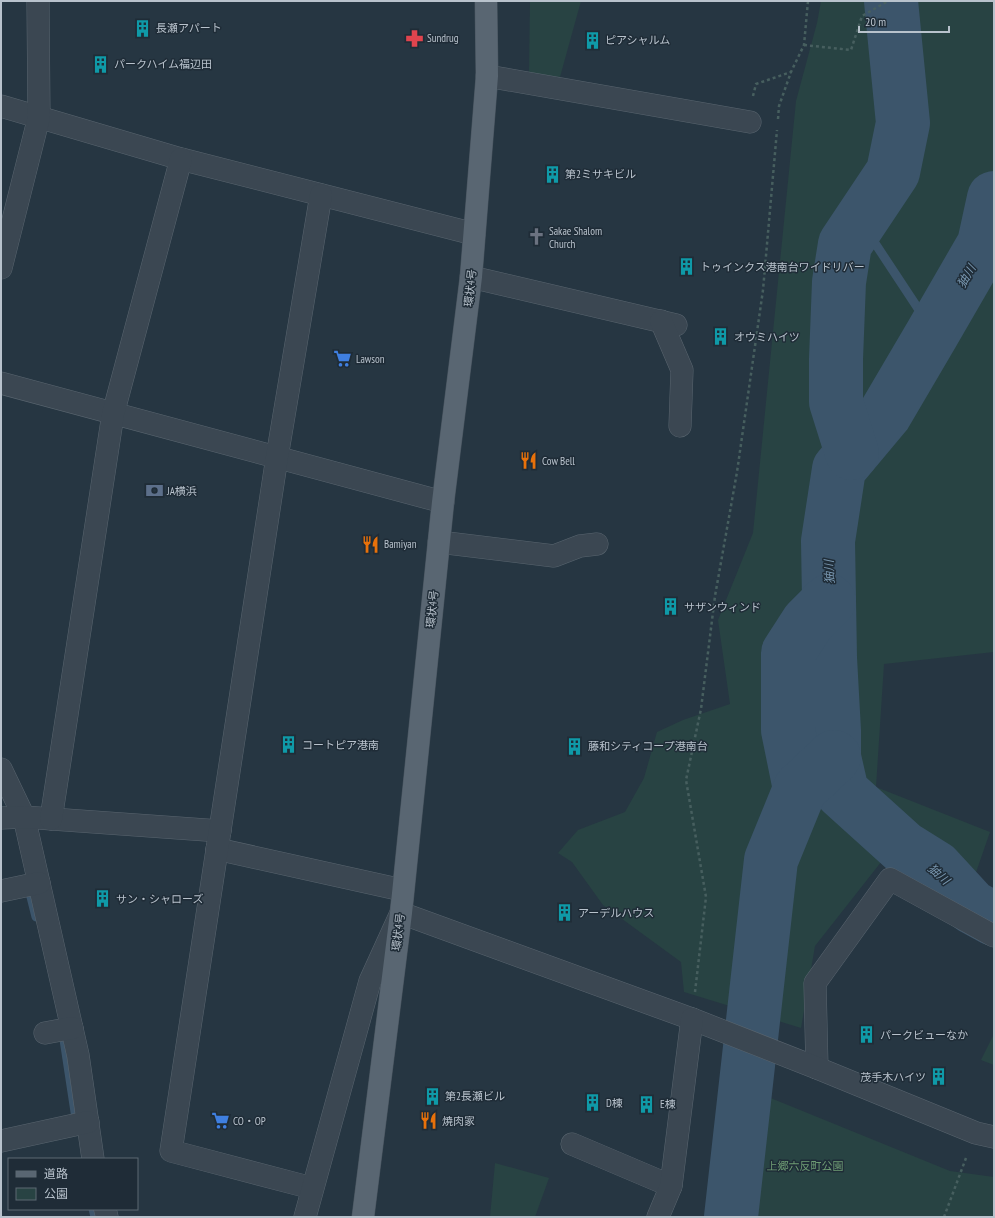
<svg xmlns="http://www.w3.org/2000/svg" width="995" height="1218" font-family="'PT Sans Narrow','Noto Sans JP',sans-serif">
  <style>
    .green { fill: #284343 }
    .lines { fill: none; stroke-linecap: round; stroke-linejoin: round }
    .stream { stroke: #3c556b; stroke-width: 9 }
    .river { stroke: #3c556b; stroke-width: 54 }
    .minor-casing { stroke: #59656f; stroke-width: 23 }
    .major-casing { stroke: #47535e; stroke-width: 23 }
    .path { stroke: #475f5f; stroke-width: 2.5; stroke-dasharray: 3 3; stroke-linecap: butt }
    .minor { stroke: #3b4752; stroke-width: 22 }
    .major { stroke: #596672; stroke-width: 22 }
    .labels { text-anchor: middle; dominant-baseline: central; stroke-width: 3; stroke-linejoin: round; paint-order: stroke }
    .poi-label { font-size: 11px; fill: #b8c2cc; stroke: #1f2c37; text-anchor: start }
    .street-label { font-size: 11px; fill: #b8c2cc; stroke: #1f2c37 }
    .park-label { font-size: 11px; fill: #6f9d74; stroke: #1f2c37 }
    .water-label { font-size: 12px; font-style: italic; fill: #7896af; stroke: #1f2c37 }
  </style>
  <rect width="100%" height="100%" fill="#263642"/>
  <g class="green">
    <path d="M530,1H581L560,77L529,73Z"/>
    <path d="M821,1H994V652L884,664L876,787L990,832L972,884L994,894V925L969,911L948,893L885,857L815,946L801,1028L684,992L681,962L603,905L572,862L558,853L578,830L625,812L644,778L657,732L683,720L730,704L718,620L753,533L796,101L817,23Z"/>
    <path d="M994,1034V1065L981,1060Z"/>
    <path d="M761,1094L950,1171L994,1177V1217H748Z"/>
    <path d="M495,1163L549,1178L535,1217H490Z"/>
  </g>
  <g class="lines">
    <g class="stream">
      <path d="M861,222L925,319L937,326"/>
      <path d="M28,885L36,917"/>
      <path d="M63,1033L77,1125"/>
      <path d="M93,1209L95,1217"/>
    </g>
    <g class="river">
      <path d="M994,198L984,244L932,334L885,414L839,469L828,541L830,658L834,731V757L842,792L904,848L936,868L972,907L994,919"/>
      <path d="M852,453L836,402V359L839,282L845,244L893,172L903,123L891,1"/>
      <path d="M800,789L788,730V653L808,622L829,601"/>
      <path d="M731,1217L771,860L800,789L834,757"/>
    </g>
    <defs>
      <g id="minor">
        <path d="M487,76L750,122"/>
        <path d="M1,106L181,159L474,234"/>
        <path d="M1,268L39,117L38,1"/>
        <path d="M471,277L676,325"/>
        <path d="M661,321L682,370L680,426"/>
        <path d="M1,383L443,502"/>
        <path d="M439,542L554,556L580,546L597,544"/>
        <path d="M1,769L24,817L78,1055L93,1159"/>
        <path d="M1,818L24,817L220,831"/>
        <path d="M51,819L113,414L181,159"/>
        <path d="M217,849L402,890"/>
        <path d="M1,891L39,883"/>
        <path d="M45,1033L72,1028"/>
        <path d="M817,1068L815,983L890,879L994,936"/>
        <path d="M1,1141L88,1122"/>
        <path d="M572,1144L671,1186"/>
        <path d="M312,1188L171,1151L277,457L321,195"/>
        <path d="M105,1209L107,1217"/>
        <path d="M305,1217L370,981L401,913L692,1019L817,1068L976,1133L994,1137"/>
        <path d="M658,1217L671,1186L692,1019"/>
      </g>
      <path id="major" d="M363,1217L401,913L443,502L471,277L487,76L486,1"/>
    </defs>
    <use href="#minor" class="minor-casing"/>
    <use href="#major" class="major-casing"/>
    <g class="path">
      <path d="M804,45L851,50L862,16L888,1"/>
      <path d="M753,96L756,84L791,72"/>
      <path d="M778,119L779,106L791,72L804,45L808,1"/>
      <path d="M695,992L706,897L686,780L701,709L715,596L737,472L763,290L777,130"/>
      <path d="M944,1217L966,1158"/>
    </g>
    <use href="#minor" class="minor"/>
    <use href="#major" class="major"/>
  </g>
  <defs>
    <symbol id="building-bare" viewBox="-9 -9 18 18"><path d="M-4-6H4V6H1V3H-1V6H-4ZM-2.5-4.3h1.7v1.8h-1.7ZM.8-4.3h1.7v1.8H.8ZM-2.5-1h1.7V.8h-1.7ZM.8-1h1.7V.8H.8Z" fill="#0f9aa8" stroke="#1f2c37" stroke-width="2.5" paint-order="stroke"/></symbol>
    <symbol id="pharmacy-bare" viewBox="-9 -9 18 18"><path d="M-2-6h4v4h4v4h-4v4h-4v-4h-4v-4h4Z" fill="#e0444e" stroke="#1f2c37" stroke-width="2.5" paint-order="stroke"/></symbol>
    <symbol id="church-bare" viewBox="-9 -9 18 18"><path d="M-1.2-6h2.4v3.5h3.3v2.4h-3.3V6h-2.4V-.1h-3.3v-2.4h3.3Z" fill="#6b7280" stroke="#1f2c37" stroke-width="2.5" paint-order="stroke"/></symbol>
    <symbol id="supermarket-bare" viewBox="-9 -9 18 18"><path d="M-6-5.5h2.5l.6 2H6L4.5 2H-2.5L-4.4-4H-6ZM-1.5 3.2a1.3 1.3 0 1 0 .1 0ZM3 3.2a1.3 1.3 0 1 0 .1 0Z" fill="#3f7fe0" stroke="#1f2c37" stroke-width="2.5" paint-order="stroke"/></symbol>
    <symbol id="restaurant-bare" viewBox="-9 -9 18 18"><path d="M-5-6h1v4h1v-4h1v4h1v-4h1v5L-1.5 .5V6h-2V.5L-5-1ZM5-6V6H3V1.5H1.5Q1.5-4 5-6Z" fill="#e8710a" stroke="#1f2c37" stroke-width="2.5" paint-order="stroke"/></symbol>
    <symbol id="bank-bare" viewBox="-9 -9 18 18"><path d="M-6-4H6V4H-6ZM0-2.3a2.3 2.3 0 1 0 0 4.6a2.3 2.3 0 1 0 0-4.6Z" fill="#5c6f8a" stroke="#1f2c37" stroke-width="2.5" paint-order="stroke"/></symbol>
  </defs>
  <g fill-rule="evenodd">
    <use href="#building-bare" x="130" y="16" width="25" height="25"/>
    <use href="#pharmacy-bare" x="402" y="26" width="25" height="25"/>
    <use href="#building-bare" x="580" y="28" width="25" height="25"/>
    <use href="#building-bare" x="88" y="52" width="25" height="25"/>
    <use href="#building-bare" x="540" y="162" width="25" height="25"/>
    <use href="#church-bare" x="524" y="224" width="25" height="25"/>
    <use href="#building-bare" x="674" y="254" width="25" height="25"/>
    <use href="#building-bare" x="708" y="324" width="25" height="25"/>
    <use href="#supermarket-bare" x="330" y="346" width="25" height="25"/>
    <use href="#restaurant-bare" x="516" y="448" width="25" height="25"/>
    <use href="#bank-bare" x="142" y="478" width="25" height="25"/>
    <use href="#restaurant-bare" x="358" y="532" width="25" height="25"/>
    <use href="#building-bare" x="658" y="594" width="25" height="25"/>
    <use href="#building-bare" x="276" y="732" width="25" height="25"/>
    <use href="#building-bare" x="562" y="734" width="25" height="25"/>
    <use href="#building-bare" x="90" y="886" width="25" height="25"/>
    <use href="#building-bare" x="552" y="900" width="25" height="25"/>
    <use href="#building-bare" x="854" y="1022" width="25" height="25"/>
    <use href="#building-bare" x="926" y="1064" width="25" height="25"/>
    <use href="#building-bare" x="420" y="1084" width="25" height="25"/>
    <use href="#building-bare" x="580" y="1090" width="25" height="25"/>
    <use href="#building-bare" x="634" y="1092" width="25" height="25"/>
    <use href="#supermarket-bare" x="208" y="1108" width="25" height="25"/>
    <use href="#restaurant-bare" x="416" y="1108" width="25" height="25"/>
  </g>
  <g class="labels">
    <g class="poi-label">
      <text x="156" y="28">長瀬アパート</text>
      <text x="427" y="38">Sundrug</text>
      <text x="605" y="40">ピアシャルム</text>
      <text x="114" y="64">パークハイム福辺田</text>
      <text x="565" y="174">第2ミサキビル</text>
      <text x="549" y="231">Sakae Shalom<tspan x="549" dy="13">Church</tspan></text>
      <text x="700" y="267">トゥインクス港南台ワイドリバー</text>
      <text x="734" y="337">オウミハイツ</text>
      <text x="356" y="359">Lawson</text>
      <text x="542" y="461">Cow Bell</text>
      <text x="167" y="491">JA横浜</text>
      <text x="384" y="544">Bamiyan</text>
      <text x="684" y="607">サザンウィンド</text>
      <text x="302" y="745">コートピア港南</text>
      <text x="588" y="746">藤和シティコープ港南台</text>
      <text x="116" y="899">サン・シャローズ</text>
      <text x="578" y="913">アーデルハウス</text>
      <text x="880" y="1035">パークビューなか</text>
      <text x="926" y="1077" text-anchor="end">茂手木ハイツ</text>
      <text x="445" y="1096">第2長瀬ビル</text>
      <text x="606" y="1103">D棟</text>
      <text x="660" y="1104">E棟</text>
      <text x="233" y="1121">CO・OP</text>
      <text x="442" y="1121">焼肉家</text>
    </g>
    <g class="street-label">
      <text transform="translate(470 288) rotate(-84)">環状4号</text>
      <text transform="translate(432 609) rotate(-84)">環状4号</text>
      <text transform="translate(398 932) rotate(-83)">環状4号</text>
    </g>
    <g class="park-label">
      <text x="805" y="1166">上郷六反町公園</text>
    </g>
    <g class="water-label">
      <text transform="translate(966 276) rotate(-60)">㹨川</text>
      <text transform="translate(829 572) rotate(-92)">㹨川</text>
      <text transform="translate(939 874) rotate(42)">㹨川</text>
    </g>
  </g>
  <rect width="995" height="1218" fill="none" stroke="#b8c2cc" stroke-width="4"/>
  <rect x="8" y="1158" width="130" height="52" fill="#1f2c37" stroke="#5c6873"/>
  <rect x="16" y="1171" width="20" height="6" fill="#596672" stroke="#5c6873"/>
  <text x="44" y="1178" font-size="12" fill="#b8c2cc">道路</text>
  <rect x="16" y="1188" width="20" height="12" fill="#284343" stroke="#5c6873"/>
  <text x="44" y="1198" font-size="12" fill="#b8c2cc">公園</text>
  <path d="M859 26v6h90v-6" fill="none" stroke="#b8c2cc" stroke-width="2"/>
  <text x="865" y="26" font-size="12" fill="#b8c2cc" stroke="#1f2c37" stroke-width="3" paint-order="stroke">20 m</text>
</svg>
